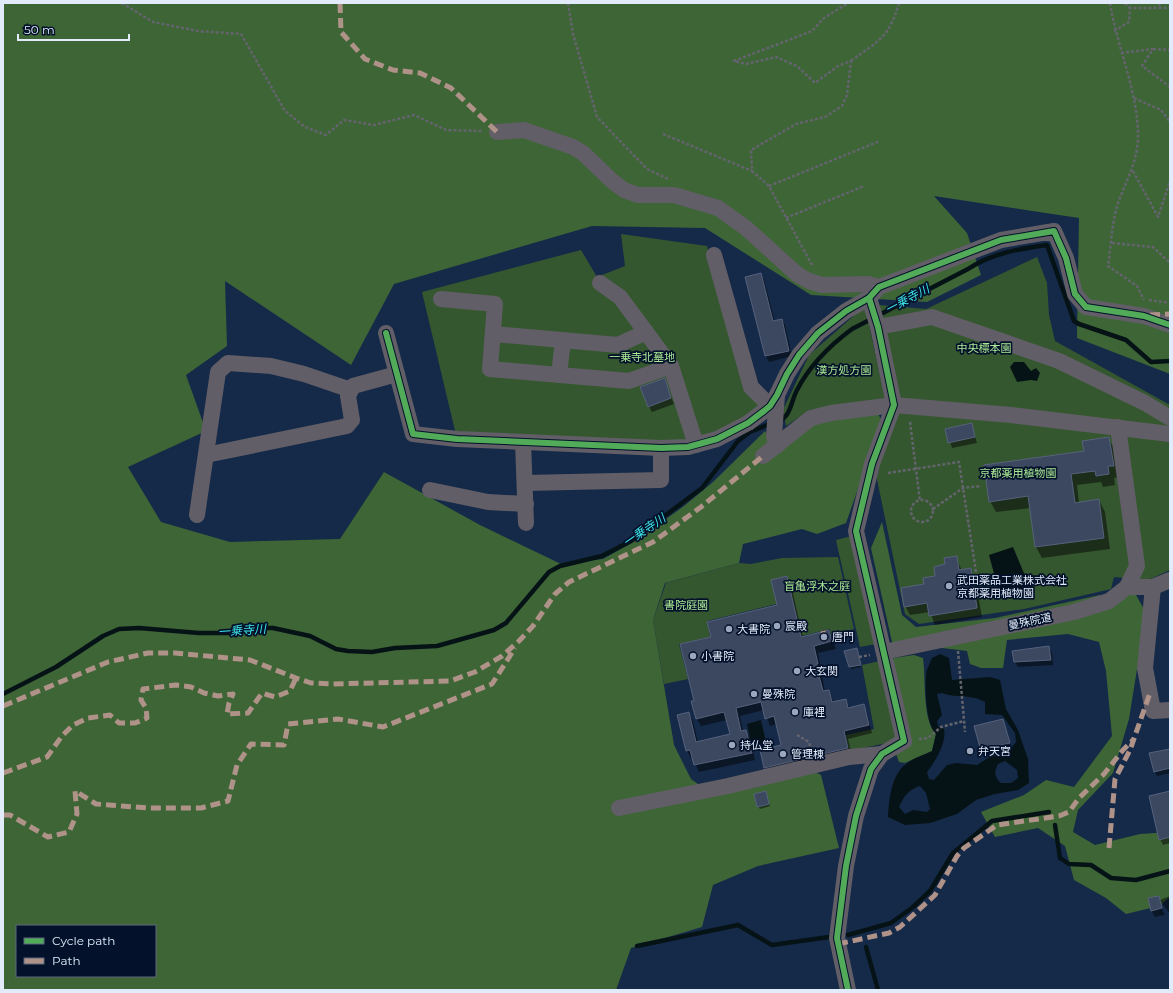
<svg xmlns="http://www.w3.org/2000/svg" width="1173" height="993" font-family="Montserrat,'Noto Sans JP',sans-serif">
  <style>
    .green { fill: #35572f }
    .forest { fill: #3e6536; fill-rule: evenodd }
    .water { fill: #061316; fill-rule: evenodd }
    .shadow { fill: #0007 }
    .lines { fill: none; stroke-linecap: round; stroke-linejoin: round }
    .stream { stroke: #061316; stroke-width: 4.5 }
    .building { fill: #3c4760; stroke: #56627d }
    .path { stroke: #63646d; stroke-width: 2.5; stroke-dasharray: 3 2; stroke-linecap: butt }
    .minor { stroke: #625e67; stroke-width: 16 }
    .quiet { stroke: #af9288; stroke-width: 5; stroke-dasharray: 10 5; stroke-linecap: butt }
    .cycleway-casing { stroke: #03112a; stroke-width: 8 }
    .cycleway { stroke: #51ab58; stroke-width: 6 }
    .poi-dot { fill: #9aa7bc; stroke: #03112a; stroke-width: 1.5 }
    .labels { text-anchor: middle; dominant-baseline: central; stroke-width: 3.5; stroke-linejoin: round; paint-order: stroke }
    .park-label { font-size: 11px; fill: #abe994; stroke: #03112a }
    .poi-label { font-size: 11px; fill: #e2ebfa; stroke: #03112a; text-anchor: start }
    .street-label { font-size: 11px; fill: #e2ebfa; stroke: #03112a }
    .water-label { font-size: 12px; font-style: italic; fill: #3ee3e7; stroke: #03112a }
  </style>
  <rect width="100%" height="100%" fill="#152a48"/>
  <g class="green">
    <path d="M621,234L707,246L744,386L764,411L688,447L457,439L422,292L581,250L597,277L625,266Z"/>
    <path d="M1037,257L1047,283L1049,315L1055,341L1170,405V570L1148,580L1114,577L1111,589L1024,609L919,624L905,614L874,465L900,406L879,305L926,309Z"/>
    <path d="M865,306L885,399L810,410L786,426L783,410L809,355Z"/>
    <path d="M852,536L876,644L860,647L836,540Z"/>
    <path d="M838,557L854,629L831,635L830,629L801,636L793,600L707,621L710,637L679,644L688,679L664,684L653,620L666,583L739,563L751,564L782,558Z"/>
    <path d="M880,661L896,741L849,751L846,735L874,729L862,665Z"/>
  </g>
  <g class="forest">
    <path d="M3,3H1170V374L1077,338L1079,218L934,196L967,233L981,275L927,302L811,295L705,228L592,226L394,284L351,365L225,281L227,346L186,375L206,431L128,467L161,522L230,542L340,539L384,472L480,525L561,564L603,559L637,540L684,506L713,482L765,431L777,453L820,419L877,412L882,421L846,523L817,534L802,529L743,544L739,563L665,583L653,620L674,745L691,779L715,796L813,771L821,775L839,848L758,866L713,885L702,927L631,948L616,990H3ZM17,926H155V976H17Z"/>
    <path d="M882,522L902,615L916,627L995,618L1100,595H1136L1146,613L1129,719L1113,773L1078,810L1073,832L1095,845L1140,834L1170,832V897L1159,906L1126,914L1106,898L1074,880L1065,846L1038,828L995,837L981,812L1024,795L1046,780L1074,787L1112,736L1106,671L1099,642L1068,634L1007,640L1003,668H981L970,664L967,651L892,642L871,548Z"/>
    <path d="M914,655L923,658C926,679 922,720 936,734L932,751L905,763L899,762L896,754L892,663L894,658Z"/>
  </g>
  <g class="water">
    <path d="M1014,362H1024L1031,371L1036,368L1040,373L1037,381L1031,380L1017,382L1010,367Z"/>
    <path d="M1013,547L1034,597L1004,596L999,592L989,555Z"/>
    <path d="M940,654L949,658L952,680L990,677L1000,680L1006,709L1018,730L1028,759L1029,783L1018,790L995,794L976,800L957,814L930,823L905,825L888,817C889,800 891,775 906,764C913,758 924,755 932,751L936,734C926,724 925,690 926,676C926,670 930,663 932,658ZM942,693C958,699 968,693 985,702V714L1002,715L1015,733L1016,742L1008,752L988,758L977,765L956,763L947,765L934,780L929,779L927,772C935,762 947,742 944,729L938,726L937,721L942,715L937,694ZM1005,761L1017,770L1018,778L1011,783H1001C994,777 994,772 998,764ZM920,786L926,793L930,809L927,812L913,810L905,814L899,807C904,796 908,790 920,786Z"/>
    <path d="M761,720L766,742L752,746L747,724Z"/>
  </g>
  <g class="shadow">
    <path d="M761,274L764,280L775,322L782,320L785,325L792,356L769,362L766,356L746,278Z"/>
    <path d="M664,379L674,404L652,412L649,407Z"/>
    <path d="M971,424L977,443L952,448L946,430Z"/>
    <path d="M1108,438L1115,450L1119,477L1114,478L1115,485L1103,487L1101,482L1077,485L1079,503L1099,500L1105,512L1110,549L1042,558L1036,547L1031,508L996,512L990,501L1085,452Z"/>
    <path d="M956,557L962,571L970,570L975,578L982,617L935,625L930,612L910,615L905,606L925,584L936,577L946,564Z"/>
    <path d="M787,577L791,585L803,637L829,631L833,639L836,649L818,653L825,692L829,691L834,703L845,700L850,708L863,706L867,713L872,733L848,739L852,755L770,775L765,767L782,745L777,724L770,726L764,710L740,716L743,731H746L750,738L755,760L699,772L693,758H691L687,751L689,713L693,721L698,742L731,734L727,720L701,726L697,719L695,702L712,638L778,605Z"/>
    <path d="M1049,647L1052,653L1053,665L1018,667L1015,662Z"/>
    <path d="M846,651H858L861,667L851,669Z"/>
    <path d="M1003,720L1012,749L985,756L982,751Z"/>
    <path d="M1170,750V773L1157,776L1154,771Z"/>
    <path d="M1170,792V843L1163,845L1160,839Z"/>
    <path d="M766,793L770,806L760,809L758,806Z"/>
    <path d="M1170,896V914L1162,903H1159L1165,915L1155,917L1151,910L1159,897L1160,900Z"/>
  </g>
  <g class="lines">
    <g class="stream">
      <path d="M779,421C791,416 791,401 797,390C810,365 829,346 852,329L968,269C992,253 1019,249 1047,245L1074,321L1079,324L1126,340L1151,362L1170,361"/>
      <path d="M3,694L56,667L103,636L119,629L139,628L199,633H229L260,628H273L310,636L336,649L348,651L372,652L395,648L437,646L494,630L506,623L549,572L560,566L602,556L631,541L702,488L738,441L750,432L772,423"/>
      <path d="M1055,825L1060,858L1069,864L1091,865L1111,878L1136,880L1170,871"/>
      <path d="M848,935L891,923L913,907L930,891L953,853L992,821L1049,812"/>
      <path d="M637,946L738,925L772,945L829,937"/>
      <path d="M866,947L878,990"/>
    </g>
  </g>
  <g class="building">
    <path d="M761,273L773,321L782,319L789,351L765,356L745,277Z"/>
    <path d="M665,378L671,398L648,407L640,387Z"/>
    <path d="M972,423L975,437L948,443L945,429Z"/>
    <path d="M1109,437L1114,466H1108L1109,474L1096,476L1095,471L1071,474L1075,503L1099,499L1104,538L1035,547L1028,496L989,502L984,465L1084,451L1082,441Z"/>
    <path d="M957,556L959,570L971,568L977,608L929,616L927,603L904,607L901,588L924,584L923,578L935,576L934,567L945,564L944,558Z"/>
    <path d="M787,576L801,637L829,630L832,641L814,646L818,664H816L823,691L829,690L832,702L846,699L848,708L864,704L869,725L844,731L848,748L764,768L760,750L781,745L774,716L765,719L761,702L736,708L741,731L746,730L752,753L694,765L690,750L686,751L677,715L689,712L696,742L730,734L724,712L696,719L691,701H694L680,644L711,637L707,622L777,605L771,580Z"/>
    <path d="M1049,646L1051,660L1014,662L1012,651Z"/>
    <path d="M857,648L861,665L849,667L844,651Z"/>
    <path d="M1003,719L1010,743L981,751L974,726Z"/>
    <path d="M1170,749V768L1154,772L1149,753Z"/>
    <path d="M766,791L769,804L757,807L754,794Z"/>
    <path d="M1170,791V837L1159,840L1149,796Z"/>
    <path d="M1159,896L1162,908L1151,911L1148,898Z"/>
  </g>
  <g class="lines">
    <g class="path">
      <path d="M122,3L153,22L198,31L241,34L285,111L305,127L326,135L344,120L374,125L414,115L446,130L483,131"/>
      <path d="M568,3L573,34L597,117L647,169L668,179"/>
      <path d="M1110,3C1117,47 1138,92 1138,136C1138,161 1126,181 1118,203C1112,221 1111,246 1108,266L1137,286L1144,300"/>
      <path d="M1125,3L1130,8"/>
      <path d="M1159,3L1160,8"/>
      <path d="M1114,31L1129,22L1130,8H1170"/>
      <path d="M1153,49L1170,50"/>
      <path d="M1121,53L1153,49L1142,66L1170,87"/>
      <path d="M851,61C879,40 889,38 899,3"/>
      <path d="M1134,98L1161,110L1170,122"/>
      <path d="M663,134L752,171"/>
      <path d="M1133,171L1158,217L1170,181"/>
      <path d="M769,186L880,141"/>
      <path d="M786,218L864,186"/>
      <path d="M1112,243L1153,247L1170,263"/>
      <path d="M812,265L769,186L752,171L751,150L796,124L825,117L842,106L847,95L851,61L838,66L815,83L797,66L776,57L746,64L734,61L812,31L824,18L848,3"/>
      <path d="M1149,300L1170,303"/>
      <path d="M910,422L920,501"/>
      <path d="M888,473L959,462L976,572"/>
      <circle cx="922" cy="511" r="11"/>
      <path d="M933,509L963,488L981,486"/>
      <path d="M958,651L965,732"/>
      <path d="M859,657L870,655"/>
      <path d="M797,735L809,742L811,749"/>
      <path d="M919,739L928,738L941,727L964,721"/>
    </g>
    <g class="minor">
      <path d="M497,132L524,130L573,147L583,153L611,180L624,190L638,195H674L718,208L746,228L798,275L809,281L822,285L868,284L879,287"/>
      <path d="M714,255L751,387L770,406"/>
      <path d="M600,283L620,297L671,366L696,445"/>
      <path d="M441,299L495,304L490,369L629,381L671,366"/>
      <path d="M878,327L932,317L1059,361L1145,403L1170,418"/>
      <path d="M386,333L413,434L457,439L661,448L688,447L717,439L748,423L764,411L770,406L777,395L787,374L799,355L818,333L846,311L869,298L879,287L1001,240L1054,231L1066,258L1075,294L1086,307L1144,316L1170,325"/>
      <path d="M493,334L618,345L646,332"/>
      <path d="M559,375L563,340"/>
      <path d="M1118,427L1137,566L1127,587"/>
      <path d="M523,442L526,523"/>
      <path d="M777,446L774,436L777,395"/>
      <path d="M206,455L347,426L352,420L348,396L353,386L397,374"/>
      <path d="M763,456L811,418L831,413L894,405L1011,415L1170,434"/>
      <path d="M525,483L661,480V448"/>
      <path d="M430,490L488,502L526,504"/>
      <path d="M197,515L218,372L228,363L271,366L304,374L351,390"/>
      <path d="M1153,587L1145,668L1153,711L1170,710"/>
      <path d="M884,652L1074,612L1109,601L1127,587H1153L1170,580"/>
      <path d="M619,808L728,786L849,757L882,754"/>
      <path d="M848,990L837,938L846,866L856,816L871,769L882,754L904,741L856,531L872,464L894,405L878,327L869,298"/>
    </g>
    <g class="quiet">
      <path d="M340,3L341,32L365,59L393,70L420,73L451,88L497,132"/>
      <path d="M1150,315L1170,314"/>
      <path d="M823,631L825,643"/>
      <path d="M3,706L108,662L148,653H175L250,660L296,678L311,683L333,684L450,681L475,672L502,656L519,641L533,626L555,594L569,582L653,542L701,507L763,456"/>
      <path d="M3,773L47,757L62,736L73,725L88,718L110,715L119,723H135L147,718L146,708L141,700L143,689L176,685L191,687L204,693L218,696L233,694L229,703L227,714L248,713L262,693L275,697L290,691L296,678"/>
      <path d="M3,815H10L48,837L69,832L77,814L75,791L96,804L149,808H201L228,801L237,765L251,744L284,745L288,724L338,719L383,727L492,684L515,648"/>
      <path d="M1109,848L1115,779L1130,750L1150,693"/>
      <path d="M838,944L889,933L900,927L935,895L957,856L964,848L997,825L1059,816L1069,812L1079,798L1104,774L1123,750L1134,739"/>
    </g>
    <defs>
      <g id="cycleway">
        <path d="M386,333L413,434L457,439L661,448L688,447L717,439L748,423L764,411L770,406L777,395L787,374L799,355L818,333L846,311L869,298L879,287L1001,240L1054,231L1066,258L1075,294L1086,307L1144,316L1170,325"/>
        <path d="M848,990L837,938L846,866L856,816L871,769L882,754L904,741L856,531L872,464L894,405L878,327L869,298"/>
      </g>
    </defs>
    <use href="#cycleway" class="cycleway-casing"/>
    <use href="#cycleway" class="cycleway"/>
  </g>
  <g class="poi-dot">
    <circle cx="949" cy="586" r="4"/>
    <circle cx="777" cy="626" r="4"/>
    <circle cx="729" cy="629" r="4"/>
    <circle cx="824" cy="637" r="4"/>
    <circle cx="693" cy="656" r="4"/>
    <circle cx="797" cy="671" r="4"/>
    <circle cx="754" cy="694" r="4"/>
    <circle cx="795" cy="712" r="4"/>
    <circle cx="732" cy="745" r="4"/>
    <circle cx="970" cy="751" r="4"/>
    <circle cx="783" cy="754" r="4"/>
  </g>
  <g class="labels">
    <g class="park-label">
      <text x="984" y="348">中央標本園</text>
      <text x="642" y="357">一乗寺北墓地</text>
      <text x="844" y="370">漢方処方園</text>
      <text x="1018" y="473">京都薬用植物園</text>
      <text x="817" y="586">盲亀浮木之庭</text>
      <text x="686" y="605">書院庭園</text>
    </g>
    <g class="poi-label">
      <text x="957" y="580">武田薬品工業株式会社<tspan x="957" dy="13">京都薬用植物園</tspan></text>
      <text x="785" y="626">宸殿</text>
      <text x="737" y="629">大書院</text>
      <text x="832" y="637">唐門</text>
      <text x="701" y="656">小書院</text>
      <text x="805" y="671">大玄関</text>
      <text x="762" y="694">曼殊院</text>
      <text x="803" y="712">庫裡</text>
      <text x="740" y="745">持仏堂</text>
      <text x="978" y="751">弁天宮</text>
      <text x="791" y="754">管理棟</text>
    </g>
    <g class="street-label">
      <text transform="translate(1030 621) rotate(-12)">曼殊院道</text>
    </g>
    <g class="water-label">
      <text transform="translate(907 299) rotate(-28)">一乗寺川</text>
      <text transform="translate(644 530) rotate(-34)">一乗寺川</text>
      <text transform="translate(242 630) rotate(-4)">一乗寺川</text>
    </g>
  </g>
  <rect width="1173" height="993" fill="none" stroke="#e2ebfa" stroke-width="8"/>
  <rect x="16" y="925" width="140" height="52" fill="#03112a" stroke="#5c687d"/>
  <rect x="24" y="938" width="20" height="6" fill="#51ab58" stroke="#5c687d"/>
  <text x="52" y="945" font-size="12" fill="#e2ebfa">Cycle path</text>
  <rect x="24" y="958" width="20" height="6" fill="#af9288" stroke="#5c687d"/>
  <text x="52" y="965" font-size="12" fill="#e2ebfa">Path</text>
  <path d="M18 34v6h111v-6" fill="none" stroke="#e2ebfa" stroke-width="2"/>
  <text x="24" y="34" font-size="12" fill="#e2ebfa" stroke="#03112a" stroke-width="3" paint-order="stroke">50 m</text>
</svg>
